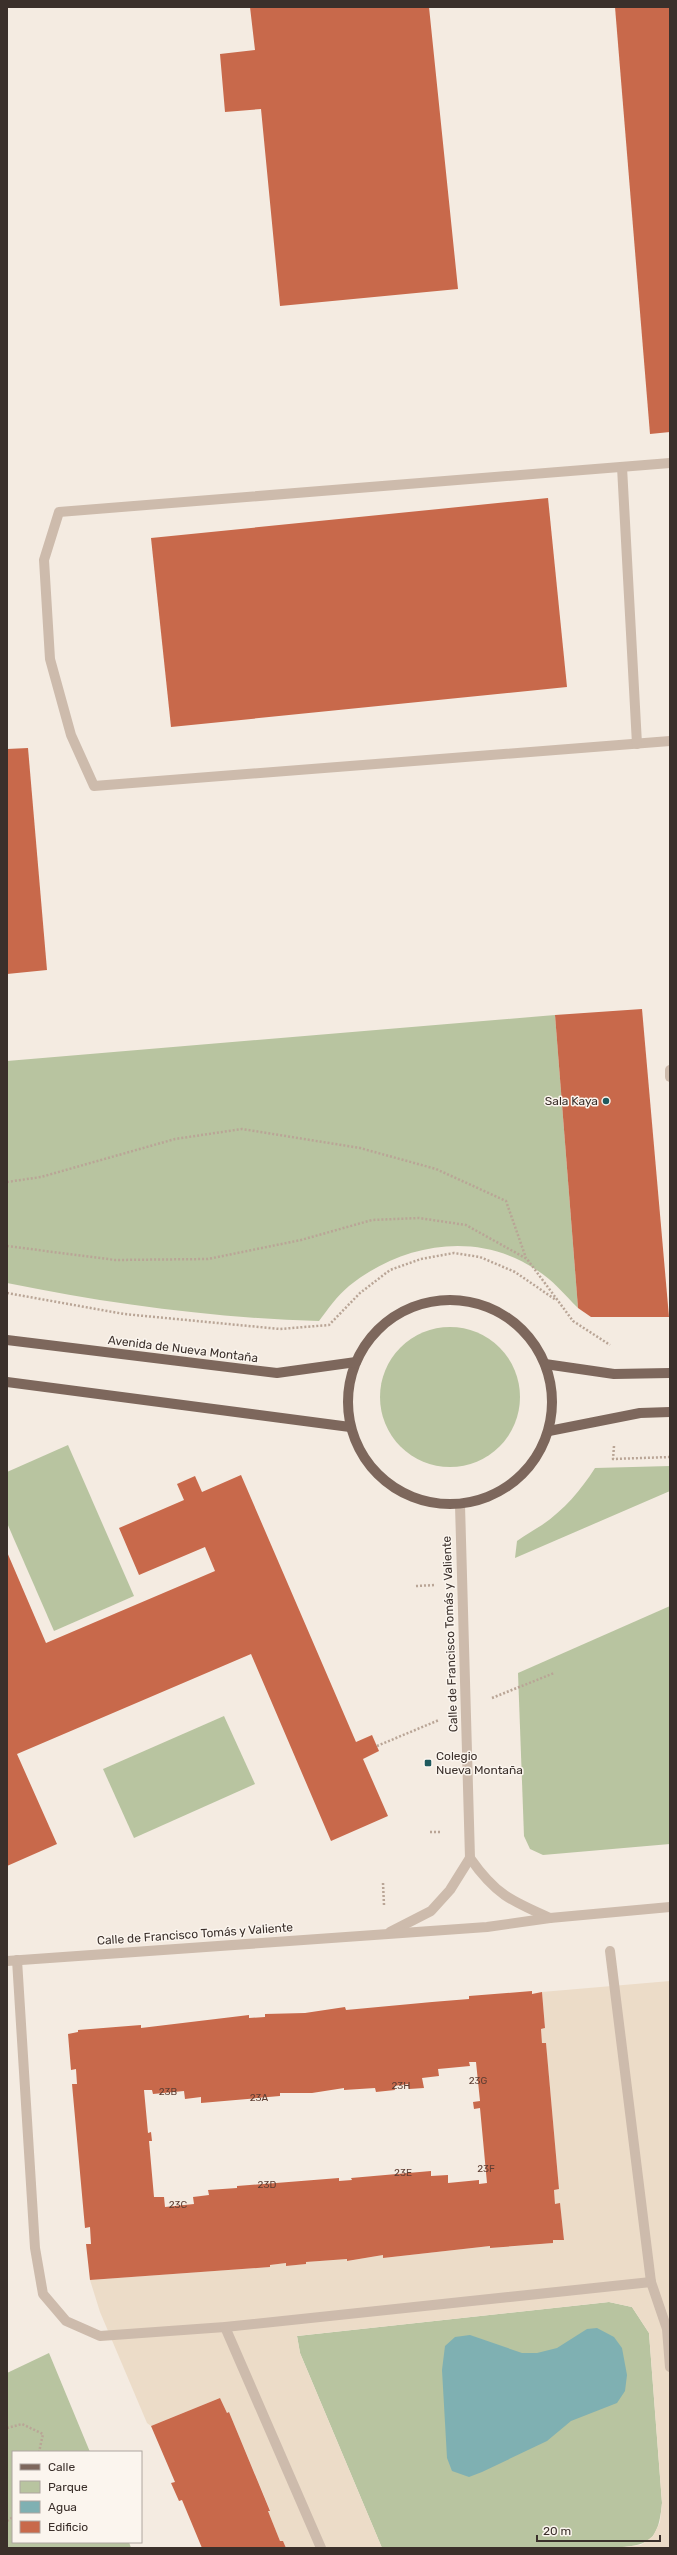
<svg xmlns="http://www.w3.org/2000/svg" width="677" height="2555" font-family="Rubik,sans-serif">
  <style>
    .green { fill: #b8c4a0 }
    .plaza { fill: #ecdcc8 }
    .water { fill: #7fb0b2 }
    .building { fill: #c8694b; fill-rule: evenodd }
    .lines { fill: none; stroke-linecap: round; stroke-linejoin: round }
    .path { stroke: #b9a596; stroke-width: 2.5; stroke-dasharray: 2 2; stroke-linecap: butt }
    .minor { stroke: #cdbbac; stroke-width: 10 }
    .major { stroke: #7d675c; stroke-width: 10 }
    .poi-dot { fill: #1f5a5e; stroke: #fbf5ee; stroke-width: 1.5 }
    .labels { text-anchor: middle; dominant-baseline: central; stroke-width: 3; stroke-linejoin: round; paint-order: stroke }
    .number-label { font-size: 10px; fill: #5e3e33 }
    .poi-label { font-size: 12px; fill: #3b302b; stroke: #fbf5ee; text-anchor: end }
    .street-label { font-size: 12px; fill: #3b302b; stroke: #fbf5ee }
  </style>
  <rect width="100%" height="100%" fill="#f4ebe1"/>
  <g class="green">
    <path d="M555,1015L578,1308C564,1294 552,1279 535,1269C476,1230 401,1244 349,1286C337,1296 328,1309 319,1321C214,1318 110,1304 7,1283V1061Z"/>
    <circle cx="450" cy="1397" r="70"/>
    <path d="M68,1445L134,1596L54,1631L7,1523V1472Z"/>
    <path d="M670,1466V1491L515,1558L517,1541C525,1535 534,1530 542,1525C564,1510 581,1490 595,1468Z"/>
    <path d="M670,1606V1844L543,1855L530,1849L524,1836L518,1673Z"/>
    <path d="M224,1716L255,1784L134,1838L103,1769Z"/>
    <path d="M609,2302L632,2307L649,2333L662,2503C658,2543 649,2545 613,2548H382L300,2353L297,2336Z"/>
    <path d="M49,2353L90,2452H13V2542H129L131,2548H7V2373Z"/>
  </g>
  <path class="plaza" d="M670,1981V2548H613L641,2545L653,2536L660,2522L662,2503L649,2333L632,2307L609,2302L297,2336L300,2353L382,2548H286L283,2541H280L268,2511L270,2510L229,2412L227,2413L220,2398L151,2426L147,2423L100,2312L90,2280L270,2267V2265L286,2263V2266L306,2264V2262L347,2259L348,2261L383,2255V2258L490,2246L491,2248L553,2243V2240L564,2239L560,2204H555L554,2190L559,2189L546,2044L542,2043L541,2029L545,2028L542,1992Z"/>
  <path class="water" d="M597,2328L614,2337L622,2348L627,2375L625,2391L617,2403L571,2421L547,2441L482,2472L469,2477L452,2471L447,2458L442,2370L445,2346L455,2337L470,2335L522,2353H537L557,2348L587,2329Z"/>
  <g class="building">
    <path d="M250,7H429L458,289L280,306L261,109L225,112L220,54L255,50Z"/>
    <path d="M615,7H670V432L650,434Z"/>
    <path d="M548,498L567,687L171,727L151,538Z"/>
    <path d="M28,748L47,970L7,974V749Z"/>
    <path d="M642,1009L669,1317H591L578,1308L555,1015Z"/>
    <path d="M241,1475L356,1742L372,1735L379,1751L363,1759L388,1816L331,1841L251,1654L17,1754L57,1844L7,1866V1552L46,1643L215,1571L205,1547L139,1575L119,1528L184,1500L177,1484L195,1476L202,1492Z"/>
    <path d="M532,1991V1994L542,1992L545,2028L541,2029L542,2043H546L559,2189L554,2190L555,2204L560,2203L564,2240H553V2243L490,2248V2246L383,2258V2255L347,2261V2259L306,2262V2264L286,2266V2263L270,2265V2267L90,2280L86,2244H91L90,2227L85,2228L72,2084H77L76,2069L71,2070L68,2034L78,2032V2030L141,2025V2028L249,2015V2018L265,2017V2014L305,2013L345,2007L346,2010L432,2002L469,1999V1996ZM469,2062H476L480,2101L473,2102L474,2109L480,2108L487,2183L479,2184V2180L448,2183V2175L431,2176V2171L351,2178L352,2180L339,2181V2178L237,2186V2188L208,2190L209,2195L193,2197L194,2204L165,2207L164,2197H154L149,2141H152L151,2132L148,2133L144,2090H152L153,2094L184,2091L185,2099L201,2097V2103L280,2096V2093H312L344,2088V2090L375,2088L376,2092L395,2090L394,2086L408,2084L409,2089L424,2088L422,2078L439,2076L438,2069L470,2066Z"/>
    <path d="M220,2398L227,2413L229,2412L270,2511H268L280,2541H283L286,2548H202L182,2500L179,2501L171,2483L175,2482L151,2426Z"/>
  </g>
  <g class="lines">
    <g class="path">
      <path d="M7,1182L41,1177L175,1139L242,1129L360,1148L436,1169L506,1201L526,1258"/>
      <path d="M7,1246L115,1260L208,1259L301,1240L372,1220L419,1218L466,1225L527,1259L573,1321L610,1345"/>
      <path d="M7,1293L124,1314L280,1329L329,1325L360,1293L390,1270L421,1259L454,1253L480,1257L515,1272L556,1300"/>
      <path d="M614,1446L613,1459L670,1457"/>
      <path d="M416,1586L436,1585"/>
      <path d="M492,1698L554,1673"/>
      <path d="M377,1746L439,1720"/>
      <path d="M430,1832H441"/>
      <path d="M383,1883L384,1905"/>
      <path d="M7,2428L22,2424L43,2434L39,2452"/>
      <path d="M7,2521L13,2517"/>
    </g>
    <g class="minor">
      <path d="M670,463L59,512L44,560L50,659L71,735L94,786L670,741"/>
      <path d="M622,467L637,744"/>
      <path d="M670,1070V1077"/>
      <path d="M460,1505L470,1858C495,1894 511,1901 550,1918"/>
      <path d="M390,1932L431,1911L450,1890L470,1858"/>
      <path d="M610,1951L651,2282L667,2329L670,2367"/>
      <path d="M17,1960L35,2248L43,2294L66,2321L100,2336L225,2327L651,2282"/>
      <path d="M7,1961L487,1927L550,1918L670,1907"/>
      <path d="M225,2327L321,2548"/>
    </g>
    <g class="major">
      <circle cx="450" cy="1402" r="102"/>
      <path d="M7,1340L277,1373L356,1362"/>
      <path d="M545,1364L614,1374L670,1373"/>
      <path d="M7,1382L350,1427"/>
      <path d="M549,1431L640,1413L670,1412"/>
    </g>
  </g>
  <g class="poi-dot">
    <circle cx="606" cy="1101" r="4"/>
    <rect x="424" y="1759" width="8" height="8" rx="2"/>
  </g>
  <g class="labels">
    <g class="number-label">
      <text x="478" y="2081">23G</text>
      <text x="401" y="2086">23H</text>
      <text x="168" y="2092">23B</text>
      <text x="259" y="2098">23A</text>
      <text x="486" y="2169">23F</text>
      <text x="403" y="2173">23E</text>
      <text x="267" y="2185">23D</text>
      <text x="178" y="2205">23C</text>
    </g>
    <g class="poi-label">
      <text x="598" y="1101">Sala Kaya</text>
      <text x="436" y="1756" text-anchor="start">Colegio<tspan x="436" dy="14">Nueva Montaña</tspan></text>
    </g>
    <g class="street-label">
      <text transform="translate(183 1349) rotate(7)">Avenida de Nueva Montaña</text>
      <text transform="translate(450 1634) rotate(-92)">Calle de Francisco Tomás y Valiente</text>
      <text transform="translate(195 1934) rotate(-4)">Calle de Francisco Tomás y Valiente</text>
    </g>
  </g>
  <rect width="677" height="2555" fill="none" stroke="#3b302b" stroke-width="16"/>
  <rect x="12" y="2451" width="130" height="92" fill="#fbf5ee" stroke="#aea6a0"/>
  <rect x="20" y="2464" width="20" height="6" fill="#7d675c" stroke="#aea6a0"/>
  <text x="48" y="2471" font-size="12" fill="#3b302b">Calle</text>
  <rect x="20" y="2481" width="20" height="12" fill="#b8c4a0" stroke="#aea6a0"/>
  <text x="48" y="2491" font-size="12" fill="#3b302b">Parque</text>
  <rect x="20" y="2501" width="20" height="12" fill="#7fb0b2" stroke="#aea6a0"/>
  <text x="48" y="2511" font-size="12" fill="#3b302b">Agua</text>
  <rect x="20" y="2521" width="20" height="12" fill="#c8694b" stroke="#aea6a0"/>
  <text x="48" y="2531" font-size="12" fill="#3b302b">Edificio</text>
  <path d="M537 2535v6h123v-6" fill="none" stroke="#3b302b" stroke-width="2"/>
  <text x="543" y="2535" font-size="12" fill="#3b302b" stroke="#fbf5ee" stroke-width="3" paint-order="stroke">20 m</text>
</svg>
